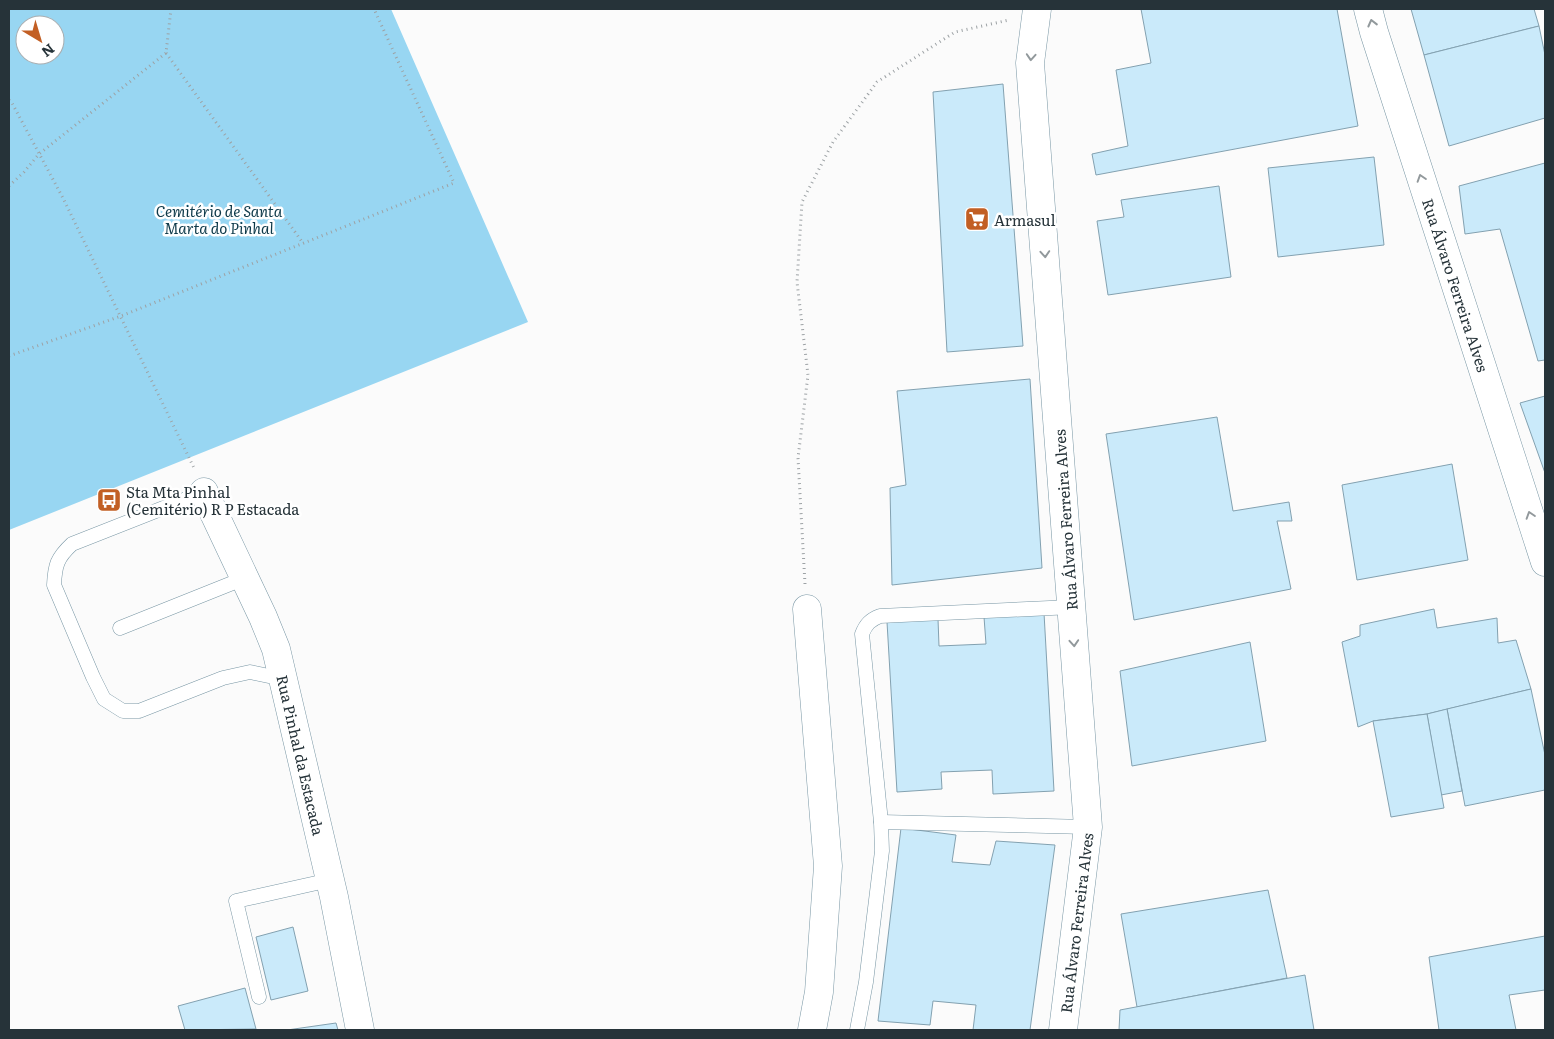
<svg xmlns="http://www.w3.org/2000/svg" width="1554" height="1039" font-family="Literata,serif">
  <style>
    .green { fill: #98d6f2; fill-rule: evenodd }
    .building { fill: #caeafa; stroke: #83a1b0 }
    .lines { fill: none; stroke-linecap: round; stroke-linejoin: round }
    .lane-casing { stroke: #7896a4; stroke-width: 15 }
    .street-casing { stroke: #7896a4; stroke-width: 29 }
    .path { stroke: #9da2a5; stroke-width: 3; stroke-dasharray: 1 4; stroke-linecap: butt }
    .lane { stroke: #fff; stroke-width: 14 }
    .street { stroke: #fff; stroke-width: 28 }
    .oneway { stroke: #92999c }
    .labels { text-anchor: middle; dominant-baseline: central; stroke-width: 5; stroke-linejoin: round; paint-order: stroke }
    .park-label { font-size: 15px; font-style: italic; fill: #0d3949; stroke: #fff }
    .poi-label { font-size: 15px; fill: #263339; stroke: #fff; text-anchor: start }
    .street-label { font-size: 15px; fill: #263339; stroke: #fff }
  </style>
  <rect width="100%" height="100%" fill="#fbfbfb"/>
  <path class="green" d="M9,9H391L528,322L9,530ZM25,25H55V55H25Z"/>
  <g class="building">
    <path d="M1141,9H1337L1358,126L1096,175L1092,154L1128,146L1116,70L1151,63Z"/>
    <path d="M1411,9H1534L1539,26L1424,55Z"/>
    <path d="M1539,26L1545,55V118L1449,146L1424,55Z"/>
    <path d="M1003,84L1023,346L947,352L933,92Z"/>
    <path d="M1374,157L1384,245L1278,257L1268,168Z"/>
    <path d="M1545,163V360L1538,361L1500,229L1465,234L1459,186Z"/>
    <path d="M1219,186L1231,277L1108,295L1097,221L1124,217L1121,200Z"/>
    <path d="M1030,379L1042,568L892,585L890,488L906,485L897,391Z"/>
    <path d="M1545,396V473L1520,403Z"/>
    <path d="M1217,417L1233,511L1289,502L1292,521H1277L1291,589L1134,620L1106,434Z"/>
    <path d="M1452,464L1468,560L1357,580L1342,485Z"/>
    <path d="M1434,609L1437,628L1497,618L1498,643L1516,640L1531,689L1427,714L1373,721L1358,727L1342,642L1360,636V625Z"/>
    <path d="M1044,613L1054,791L993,794L992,770L941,772L942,789L897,792L887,622L938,619L939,646L986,644L984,617Z"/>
    <path d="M1250,642L1266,741L1132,766L1120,671Z"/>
    <path d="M1531,689L1545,755V790L1465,806L1447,709Z"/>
    <path d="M1447,709L1462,791L1441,795L1427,714Z"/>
    <path d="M1427,714L1444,808L1391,817L1373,721Z"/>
    <path d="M901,828L956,835L952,862L990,865L996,841L1055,845L1030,1030H973L976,1005L933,1001L930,1025L878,1021Z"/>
    <path d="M1268,890L1287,978L1137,1007L1121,914Z"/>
    <path d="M293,927L308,991L271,1000L256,937Z"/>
    <path d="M1545,936V990L1509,995L1516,1030H1439L1429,957Z"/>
    <path d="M1305,975L1314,1030H1119L1120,1010Z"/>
    <path d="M245,988L256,1029L185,1030L178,1006Z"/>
    <path d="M336,1023L338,1030H287Z"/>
  </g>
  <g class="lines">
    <defs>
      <g id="lane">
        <path d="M204,492L72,544C57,558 55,565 54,585L93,677L104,699L123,711H139L223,678L250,672L283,679"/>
        <path d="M120,628L245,578"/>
        <path d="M881,822L1088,827"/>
        <path d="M259,997L236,901L330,880"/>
        <path d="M857,1030L866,982L882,851L881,822L862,634C866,624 870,620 880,616L1072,607"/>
      </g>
      <g id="street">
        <path d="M1037,9L1030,63L1088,827L1063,1030"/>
        <path d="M1368,9L1374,32L1545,562"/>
        <path d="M204,492L263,617L276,649L334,897L360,1030"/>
        <path d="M807,609L828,866L819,992L812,1030"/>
      </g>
    </defs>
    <use href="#lane" class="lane-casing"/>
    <use href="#street" class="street-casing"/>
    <g class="path">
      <path d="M166,53L303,243"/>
      <path d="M9,100L12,103L64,200L194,468"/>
      <path d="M9,186L24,172L39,154L166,53L171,9"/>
      <path d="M9,356L121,316L454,183L374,9"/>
      <path d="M805,584L798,458L808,375L797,282L802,202L833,142L877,82L955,32L1009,20"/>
    </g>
    <use href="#lane" class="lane"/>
    <use href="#street" class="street"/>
  </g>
  <defs><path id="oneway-chevron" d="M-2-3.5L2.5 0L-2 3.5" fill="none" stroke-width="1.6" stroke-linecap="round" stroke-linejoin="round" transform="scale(1.25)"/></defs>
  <g class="oneway">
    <use href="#oneway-chevron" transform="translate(1372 23) rotate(-104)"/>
    <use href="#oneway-chevron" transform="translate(1031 57) rotate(94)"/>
    <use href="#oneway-chevron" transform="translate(1421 178) rotate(-108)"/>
    <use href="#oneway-chevron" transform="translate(1045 254) rotate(86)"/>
    <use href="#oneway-chevron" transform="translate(1530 515) rotate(-108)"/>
    <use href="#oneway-chevron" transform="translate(1074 643) rotate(86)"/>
  </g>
  <defs>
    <symbol id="supermarket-square" viewBox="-11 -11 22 22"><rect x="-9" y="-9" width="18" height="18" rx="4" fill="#c25f24" stroke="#fff"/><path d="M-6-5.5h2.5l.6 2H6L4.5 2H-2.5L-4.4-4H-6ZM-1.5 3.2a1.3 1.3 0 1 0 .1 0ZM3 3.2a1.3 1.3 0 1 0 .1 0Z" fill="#fff"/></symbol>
    <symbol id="bus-square" viewBox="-11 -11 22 22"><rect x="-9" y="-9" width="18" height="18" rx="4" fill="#c25f24" stroke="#fff"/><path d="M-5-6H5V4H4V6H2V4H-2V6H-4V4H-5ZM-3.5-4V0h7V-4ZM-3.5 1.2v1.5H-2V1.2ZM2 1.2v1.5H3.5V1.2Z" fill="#fff"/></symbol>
  </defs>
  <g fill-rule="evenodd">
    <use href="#supermarket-square" x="963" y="205" width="28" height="28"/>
    <use href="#bus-square" x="95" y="486" width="28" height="28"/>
  </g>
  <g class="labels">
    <g class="park-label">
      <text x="219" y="210">Cemitério de Santa<tspan x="219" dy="17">Marta do Pinhal</tspan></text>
    </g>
    <g class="poi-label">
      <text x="994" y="219">Armasul</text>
      <text x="126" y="491">Sta Mta Pinhal<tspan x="126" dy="17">(Cemitério) R P Estacada</tspan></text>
    </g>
    <g class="street-label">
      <text transform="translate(1456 285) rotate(72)">Rua Álvaro Ferreira Alves</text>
      <text transform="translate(1065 520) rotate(-94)">Rua Álvaro Ferreira Alves</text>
      <text transform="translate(301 755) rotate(77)">Rua Pinhal da Estacada</text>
      <text transform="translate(1076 923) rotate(-83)">Rua Álvaro Ferreira Alves</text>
    </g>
  </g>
  <rect width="1554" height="1039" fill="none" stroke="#263339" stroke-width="20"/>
  <g transform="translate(40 40) rotate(142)"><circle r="24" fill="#ffffff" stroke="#a8adb0"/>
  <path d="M0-4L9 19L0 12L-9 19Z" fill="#c25f24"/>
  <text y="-8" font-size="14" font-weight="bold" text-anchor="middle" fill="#263339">N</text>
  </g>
</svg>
